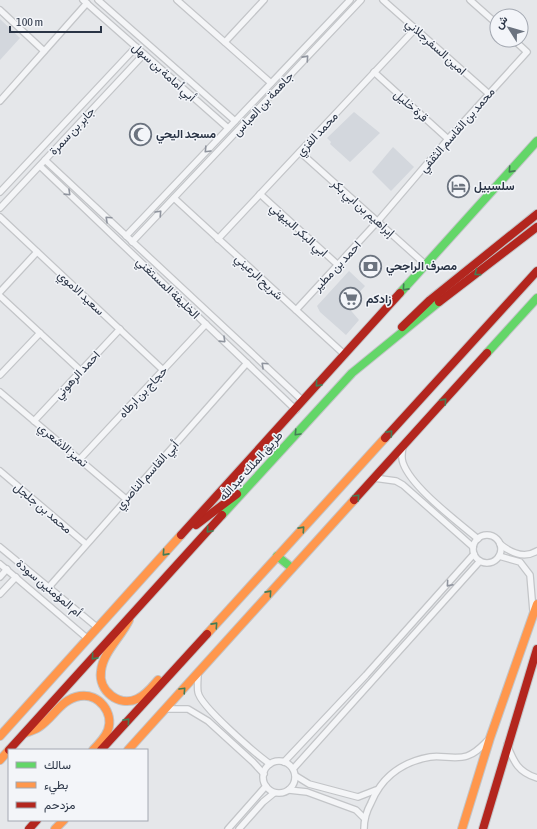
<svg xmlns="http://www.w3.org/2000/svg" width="537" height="829" font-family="'Asap Condensed',Vazirmatn,sans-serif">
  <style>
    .built { fill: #d3d7dd }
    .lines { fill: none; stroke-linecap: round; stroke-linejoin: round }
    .street-casing { stroke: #c3c5c8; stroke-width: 8 }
    .fast-casing { stroke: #c3c5c8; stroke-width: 10 }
    .slow-casing { stroke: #c3c5c8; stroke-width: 10 }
    .jam-casing { stroke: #c3c5c8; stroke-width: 10 }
    .street { stroke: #f4f5f7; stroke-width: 5.5 }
    .fast { stroke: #63d668; stroke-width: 8 }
    .slow { stroke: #ff974d; stroke-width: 8 }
    .jam { stroke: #b3261e; stroke-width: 8 }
    .oneway { stroke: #8f949e }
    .oneway2 { stroke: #447d55 }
    .labels { text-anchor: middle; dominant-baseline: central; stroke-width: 3; stroke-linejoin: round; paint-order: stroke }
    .street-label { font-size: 12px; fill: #2a3445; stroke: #f3f5f9 }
    .poi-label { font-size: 12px; font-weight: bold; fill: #2a3445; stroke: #f3f5f9; text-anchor: start }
  </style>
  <rect width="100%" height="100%" fill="#e5e7ea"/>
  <g class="built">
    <path d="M0,19L20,38L0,60Z"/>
    <path d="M354,112L380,133L350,162L330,144L331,142L327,138Z"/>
    <path d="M393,147L414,167L391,191L372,172Z"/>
    <path d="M349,271L365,286L347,306L359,320L346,335L320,312L317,306Z"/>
  </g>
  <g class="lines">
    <defs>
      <g id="street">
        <path d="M83,0L228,128"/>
        <path d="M98,0L235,121"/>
        <path d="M177,0L271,83"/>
        <path d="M383,0L489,94"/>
        <path d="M470,0L497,24"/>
        <path d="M0,10L44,51"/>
        <path d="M225,42L264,0"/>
        <path d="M374,72L448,139"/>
        <path d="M0,101L87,3"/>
        <path d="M300,152L426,265"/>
        <path d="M45,160L303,401"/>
        <path d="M40,166L296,410"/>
        <path d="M0,192L136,47"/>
        <path d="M260,194L338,265"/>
        <path d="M174,198L345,355"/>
        <path d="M0,208L144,54"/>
        <path d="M0,217L163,370"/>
        <path d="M126,236L350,0"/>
        <path d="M218,239L415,29"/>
        <path d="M132,242L361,0"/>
        <path d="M0,292L37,252"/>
        <path d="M0,296L81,371"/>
        <path d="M296,310L378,221L448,139L527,52L514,40"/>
        <path d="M0,375L40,333"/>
        <path d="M0,392L126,499"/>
        <path d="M34,421L120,329"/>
        <path d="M403,447C402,452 401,458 403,463C412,488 457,521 478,539"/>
        <path d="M80,459L206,324"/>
        <path d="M0,471L86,544"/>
        <path d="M374,478L396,481L403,485L473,547"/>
        <circle cx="487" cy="549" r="14"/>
        <path d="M500,544C511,553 524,559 537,551"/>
        <path d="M0,547L98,628"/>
        <path d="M499,556L520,562L530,575L533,611"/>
        <path d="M0,564L88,639"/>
        <path d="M0,577L7,569"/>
        <path d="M49,587L247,363"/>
        <path d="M0,594L16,577"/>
        <path d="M198,674C198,679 197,687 198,692C200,706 256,754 270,764"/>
        <path d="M166,709H188L208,721L253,762L264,774"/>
        <path d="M507,745C514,762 518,772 537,778"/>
        <circle cx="279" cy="777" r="16"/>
        <path d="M284,762L366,675L474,554"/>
        <path d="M293,769L480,561"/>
        <path d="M296,776L309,784L358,797L376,790"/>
        <path d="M289,790L307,792L356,810L364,818"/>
        <path d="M228,829L266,786"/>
        <path d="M239,829L263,802L274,793"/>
        <path d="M364,829C364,819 366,812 371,803C382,776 402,762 430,757C442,755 455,760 467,756C476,753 481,747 488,740"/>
      </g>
      <g id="fast">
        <path d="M400,293L537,141"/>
        <path d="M487,353L537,298"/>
        <path d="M222,515L352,373L439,302"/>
        <path d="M277,556L292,568"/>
      </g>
      <g id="slow">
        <path d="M129,620C121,637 103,652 101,671C98,691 119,707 137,699C146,695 152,687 158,680"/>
        <path d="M207,634L385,438"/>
        <path d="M25,733C30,731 35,730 39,727C54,717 61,699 80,696C99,693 114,713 108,730C105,738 99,744 93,750"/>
        <path d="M0,736L181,535"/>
        <path d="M128,750L354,500"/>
        <path d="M0,760L9,750"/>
        <path d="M55,829L64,820"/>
        <path d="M462,829L490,738L537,604"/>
      </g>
      <g id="jam">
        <path d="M439,302L537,227"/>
        <path d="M402,327L430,300L537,214"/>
        <path d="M385,438L537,271"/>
        <path d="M354,500L487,353"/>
        <path d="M196,525L237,494"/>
        <path d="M181,535L400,293"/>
        <path d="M9,750L222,515"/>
        <path d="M101,750L207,634"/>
        <path d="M29,829L37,820"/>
        <path d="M483,829L537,649"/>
      </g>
    </defs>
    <use href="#street" class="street-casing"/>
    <use href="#fast" class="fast-casing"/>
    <use href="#slow" class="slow-casing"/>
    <use href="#jam" class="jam-casing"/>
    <use href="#street" class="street"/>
    <use href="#fast" class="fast"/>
    <use href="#slow" class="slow"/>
    <use href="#jam" class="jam"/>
  </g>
  <defs><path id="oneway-chevron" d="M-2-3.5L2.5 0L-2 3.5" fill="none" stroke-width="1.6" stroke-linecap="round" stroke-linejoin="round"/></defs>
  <g class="oneway">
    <use href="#oneway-chevron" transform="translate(306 58) rotate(-48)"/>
    <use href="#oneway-chevron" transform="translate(207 150) rotate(134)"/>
    <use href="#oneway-chevron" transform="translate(68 193) rotate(44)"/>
    <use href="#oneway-chevron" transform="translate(159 213) rotate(-47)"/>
    <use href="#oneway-chevron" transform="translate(108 219) rotate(-137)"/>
    <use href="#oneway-chevron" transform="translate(223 340) rotate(44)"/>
    <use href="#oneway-chevron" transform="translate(264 365) rotate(-137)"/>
    <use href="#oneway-chevron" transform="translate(449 584) rotate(131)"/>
  </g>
  <g class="oneway2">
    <use href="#oneway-chevron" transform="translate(511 170) rotate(132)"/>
    <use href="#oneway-chevron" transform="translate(477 273) rotate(143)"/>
    <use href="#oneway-chevron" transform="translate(405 288) rotate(132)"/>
    <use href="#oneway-chevron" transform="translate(318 384) rotate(132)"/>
    <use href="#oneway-chevron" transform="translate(444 401) rotate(-48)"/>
    <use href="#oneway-chevron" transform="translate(297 433) rotate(133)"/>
    <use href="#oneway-chevron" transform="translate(390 433) rotate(-48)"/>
    <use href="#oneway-chevron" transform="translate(357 497) rotate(-47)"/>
    <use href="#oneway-chevron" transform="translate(302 529) rotate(-48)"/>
    <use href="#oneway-chevron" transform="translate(209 530) rotate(132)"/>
    <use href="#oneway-chevron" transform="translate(165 553) rotate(132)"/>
    <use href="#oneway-chevron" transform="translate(269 593) rotate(-48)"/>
    <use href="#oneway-chevron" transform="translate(215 625) rotate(-48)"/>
    <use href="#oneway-chevron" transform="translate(94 657) rotate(132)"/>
    <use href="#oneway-chevron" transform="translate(183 690) rotate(-47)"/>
    <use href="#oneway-chevron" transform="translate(127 721) rotate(-48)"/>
  </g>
  <defs>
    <symbol id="mosque-ring" viewBox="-11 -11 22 22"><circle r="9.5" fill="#f3f5f9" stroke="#6b737f" stroke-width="1.5"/><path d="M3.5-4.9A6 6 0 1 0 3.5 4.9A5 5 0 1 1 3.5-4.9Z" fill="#6b737f"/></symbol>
    <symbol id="hotel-ring" viewBox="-11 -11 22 22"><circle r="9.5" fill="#f3f5f9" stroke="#6b737f" stroke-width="1.5"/><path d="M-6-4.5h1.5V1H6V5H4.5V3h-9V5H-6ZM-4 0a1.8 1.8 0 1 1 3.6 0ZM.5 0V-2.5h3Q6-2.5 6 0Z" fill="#6b737f"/></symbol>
    <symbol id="bank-ring" viewBox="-11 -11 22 22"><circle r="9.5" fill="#f3f5f9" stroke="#6b737f" stroke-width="1.5"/><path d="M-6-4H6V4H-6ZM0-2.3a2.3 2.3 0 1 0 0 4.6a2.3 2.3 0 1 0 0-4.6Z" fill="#6b737f"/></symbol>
    <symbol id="supermarket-ring" viewBox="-11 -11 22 22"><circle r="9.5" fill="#f3f5f9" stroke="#6b737f" stroke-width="1.5"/><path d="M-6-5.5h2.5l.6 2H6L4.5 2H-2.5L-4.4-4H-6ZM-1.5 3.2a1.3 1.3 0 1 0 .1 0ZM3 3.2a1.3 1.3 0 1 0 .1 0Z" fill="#6b737f"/></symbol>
  </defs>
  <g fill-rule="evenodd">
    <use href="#mosque-ring" x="128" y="122" width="25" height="25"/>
    <use href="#hotel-ring" x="446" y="174" width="25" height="25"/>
    <use href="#bank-ring" x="358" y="254" width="25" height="25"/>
    <use href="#supermarket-ring" x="338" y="286" width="25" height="25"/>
  </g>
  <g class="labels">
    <g class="street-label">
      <text transform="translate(436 47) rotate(42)">امين السفرجلاني</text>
      <text transform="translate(164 72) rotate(42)">أبي أمامة بن سهل</text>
      <text transform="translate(263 104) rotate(-47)">جاهمة بن العباس</text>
      <text transform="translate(411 106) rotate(42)">قرة خليل</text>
      <text transform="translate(457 130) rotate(-49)">محمد بن القاسم الثقفي</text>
      <text transform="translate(72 131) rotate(-47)">جابر بن سمرة</text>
      <text transform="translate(317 134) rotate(-47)">محمد الفزي</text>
      <text transform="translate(363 208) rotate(42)">إبراهيم بن ابي بكر</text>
      <text transform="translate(299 230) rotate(42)">ابي البكر البيهني</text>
      <text transform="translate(337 266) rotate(-47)">احمد بن مطير</text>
      <text transform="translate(259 277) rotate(43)">شريح الرعيني</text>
      <text transform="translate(168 288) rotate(44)">الخليفة المستغني</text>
      <text transform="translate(81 293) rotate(43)">سعيد الاموي</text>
      <text transform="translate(77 375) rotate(-47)">احمد الرهوني</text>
      <text transform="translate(143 392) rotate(-47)">حجاج بن ارطاه</text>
      <text transform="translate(63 445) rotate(40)">تميز الاشعري</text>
      <text transform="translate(251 466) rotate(-48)">طريق الملك عبدالله</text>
      <text transform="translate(147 475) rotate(-48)">أبي القاسم الناصري</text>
      <text transform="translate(43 508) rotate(40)">محمد بن جلجل</text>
      <text transform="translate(49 588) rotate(40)">أم المؤمنين سودة</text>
    </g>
    <g class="poi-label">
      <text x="156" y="134">مسجد اليحي</text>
      <text x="474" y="186">سلسبيل</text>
      <text x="386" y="266">مصرف الراجحي</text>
      <text x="366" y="299">زادكم</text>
    </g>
  </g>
  <rect x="8" y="749" width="140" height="72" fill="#f3f5f9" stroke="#a3a8b1"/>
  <rect x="16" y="762" width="20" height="6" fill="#63d668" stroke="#a3a8b1"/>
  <text x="44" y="769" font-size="12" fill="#2a3445">سالك</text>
  <rect x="16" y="782" width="20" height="6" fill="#ff974d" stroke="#a3a8b1"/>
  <text x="44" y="789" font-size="12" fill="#2a3445">بطيء</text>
  <rect x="16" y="802" width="20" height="6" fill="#b3261e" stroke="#a3a8b1"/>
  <text x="44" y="809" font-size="12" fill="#2a3445">مزدحم</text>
  <g transform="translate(509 28) rotate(307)"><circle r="19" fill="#f3f5f9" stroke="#a3a8b1"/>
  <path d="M0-3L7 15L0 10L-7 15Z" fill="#6b737f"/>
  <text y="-6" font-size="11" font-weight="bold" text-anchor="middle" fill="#2a3445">ش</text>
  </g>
  <path d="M10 26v6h91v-6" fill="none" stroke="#2a3445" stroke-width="2"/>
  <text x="16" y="26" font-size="12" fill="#2a3445" stroke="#f3f5f9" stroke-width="3" paint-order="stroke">100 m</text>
</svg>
